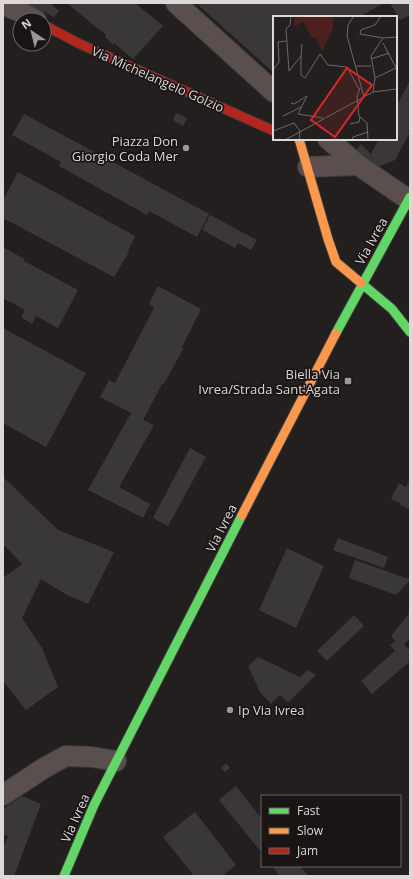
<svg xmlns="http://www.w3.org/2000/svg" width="413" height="879" font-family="'Open Sans',sans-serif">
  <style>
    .building { fill: #3a3737 }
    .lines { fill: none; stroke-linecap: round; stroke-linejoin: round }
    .street-casing { stroke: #3c3a3a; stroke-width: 22 }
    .fast-casing { stroke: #3c3a3a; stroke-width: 11 }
    .slow-casing { stroke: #3c3a3a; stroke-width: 11 }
    .jam-casing { stroke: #3c3a3a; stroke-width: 11 }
    .street { stroke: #5a4f4e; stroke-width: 20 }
    .fast { stroke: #63d668; stroke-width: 9 }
    .slow { stroke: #ff974d; stroke-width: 9 }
    .jam { stroke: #b3261e; stroke-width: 9 }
    .poi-dot { fill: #9b9797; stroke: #1a1514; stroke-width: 1.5 }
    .labels { text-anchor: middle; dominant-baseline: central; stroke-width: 3.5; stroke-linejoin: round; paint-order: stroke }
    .street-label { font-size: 13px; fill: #dcd8d8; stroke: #1a1514 }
    .poi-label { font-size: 13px; fill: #dcd8d8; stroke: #1a1514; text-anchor: end }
    .inset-road { fill: none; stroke: #6d6969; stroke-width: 1 }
    .view { fill: #d62828; fill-opacity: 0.15; stroke: #d62828; stroke-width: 2 }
    .inset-edge { fill: none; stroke: #dcd8d8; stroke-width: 2 }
  </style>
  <rect width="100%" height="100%" fill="#231f1f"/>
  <g class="building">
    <path d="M27,3H50L59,11L54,17Z"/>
    <path d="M67,3H135L163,26L133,59L114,43L113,45L105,37L106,35Z"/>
    <path d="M196,3H384L359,17H274V73Z"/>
    <path d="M390,3H410V15L400,20Z"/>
    <path d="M410,80V132L395,160L376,168L356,150L361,144L371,154L379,139H396V107Z"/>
    <path d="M176,113L187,118L183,126L173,120Z"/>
    <path d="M24,114L209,214L197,237L149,211L147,215L59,166L61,162L12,135Z"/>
    <path d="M18,172L135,236L128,251L129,252L114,277L3,218V200Z"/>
    <path d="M210,215L257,240L251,250L238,243L235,248L202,230Z"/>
    <path d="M3,247L24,259V261L78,290L58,328L36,316L32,324L21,317L25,310L3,298Z"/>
    <path d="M158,286L201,309L182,347L183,349L164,384H162L143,420L154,425L119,487L150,504L143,518L88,490L131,413L100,397L109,380L115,383L154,308L149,304Z"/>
    <path d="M3,328L86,373L46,447L3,423Z"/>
    <path d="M190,448L206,457L168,526L153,518Z"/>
    <path d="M3,477L58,530L114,552L88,604L69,596L41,579L22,618L42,648L58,687L26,710L3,681V578L22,564L3,544Z"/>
    <path d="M410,479V510L400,505V503L391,499L399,483L406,487Z"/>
    <path d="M338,538L388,557L384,568L333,550Z"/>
    <path d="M287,548L324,566L296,628L259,610Z"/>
    <path d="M355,560L409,579L410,580L396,595L349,578Z"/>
    <path d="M410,612V638L404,645L410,650V661L372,694L361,681L395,651L390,645L396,641L391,636Z"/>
    <path d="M354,615L364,626L327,661L317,651Z"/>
    <path d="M258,657L300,677L308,670L316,675L288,703L280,695L271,704L260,692L248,666Z"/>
    <path d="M226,763L230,768L225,772L221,768Z"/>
    <path d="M236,786L262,819V853L219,800Z"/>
    <path d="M22,796L41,804L14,876H8L3,874V848L8,836L3,834V809Z"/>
    <path d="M195,812L236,865L222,876H194L163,837Z"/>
    <path d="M272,866H300L308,876H280Z"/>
  </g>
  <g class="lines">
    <defs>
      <g id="street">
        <path d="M176,3L274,92"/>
        <path d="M3,5L21,12L36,20"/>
        <path d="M328,139L358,165L409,200"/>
        <path d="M308,167L358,165"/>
        <path d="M3,795L44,768L66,756L92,757L116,761"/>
      </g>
      <g id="fast">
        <path d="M361,283L392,309L410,332"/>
        <path d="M336,333L410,197"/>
        <path d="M64,876L94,805L242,515"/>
      </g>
      <g id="slow">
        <path d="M299,139L328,239L336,262L361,283"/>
        <path d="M242,515L336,333"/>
      </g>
      <path id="jam" d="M44,25L78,43L274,131"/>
    </defs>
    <use href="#street" class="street-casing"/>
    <use href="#fast" class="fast-casing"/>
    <use href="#slow" class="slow-casing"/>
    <use href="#jam" class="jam-casing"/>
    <use href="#street" class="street"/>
    <use href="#fast" class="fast"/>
    <use href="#slow" class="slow"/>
    <use href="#jam" class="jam"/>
  </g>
  <g class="poi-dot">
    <circle cx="186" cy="148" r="4"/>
    <rect x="344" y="377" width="8" height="8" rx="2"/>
    <circle cx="230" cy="710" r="4"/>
  </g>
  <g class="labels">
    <g class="street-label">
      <text transform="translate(158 79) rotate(24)">Via Michelangelo Golzio</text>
      <text transform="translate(371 241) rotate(-61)">Via Ivrea</text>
      <text transform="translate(221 528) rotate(-63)">Via Ivrea</text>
      <text transform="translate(75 818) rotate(-66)">Via Ivrea</text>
    </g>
    <g class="poi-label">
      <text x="178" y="141">Piazza Don<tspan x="178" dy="15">Giorgio Coda Mer</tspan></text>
      <text x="340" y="374">Biella Via<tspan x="340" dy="15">Ivrea/Strada Sant'Agata</tspan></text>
      <text x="238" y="710" text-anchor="start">Ip Via Ivrea</text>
    </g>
  </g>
  <g transform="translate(273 16)">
    <rect width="124" height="124" fill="#231f1f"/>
    <path d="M21,0H60V12L49,36L43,22H39L30,6L21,11Z" fill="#4d201d"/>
    <path class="inset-road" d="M18,0L17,9L13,13L16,55L28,40V59L32,62L47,38L55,49L74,51L86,73M81,0L75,9L74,20L91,81M108,0L102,9L88,14L87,18L110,22L124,21M110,27L123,52M28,40L29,28M98,43L116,37M83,50H98M0,54L6,46L5,26L13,25M102,62L123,52M87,72L84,81L86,100L94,107L95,124M100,76L102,62L98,40L110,22M18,87L21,88L34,80L25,98L50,102M10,100L28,91M77,108L86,106L87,101M0,115L21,107L27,115L26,124M12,124L100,76L124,73M79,124L80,121L95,116"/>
    <path class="view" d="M74,52L99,69L62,121L38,104Z"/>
    <rect width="124" height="124" class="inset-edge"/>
  </g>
  <rect width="413" height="879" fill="none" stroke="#dcd8d8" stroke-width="8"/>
  <rect x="261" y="795" width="140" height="72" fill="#1a1514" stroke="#686362"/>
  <rect x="269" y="808" width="20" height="6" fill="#63d668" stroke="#686362"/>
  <text x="297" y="815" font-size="12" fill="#dcd8d8">Fast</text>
  <rect x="269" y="828" width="20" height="6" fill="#ff974d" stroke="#686362"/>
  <text x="297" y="835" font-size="12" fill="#dcd8d8">Slow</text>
  <rect x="269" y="848" width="20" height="6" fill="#b3261e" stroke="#686362"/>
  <text x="297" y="855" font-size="12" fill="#dcd8d8">Jam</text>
  <g transform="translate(32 32) rotate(325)"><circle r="19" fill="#1a1514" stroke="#686362"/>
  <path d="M0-3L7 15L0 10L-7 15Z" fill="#9b9797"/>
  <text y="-6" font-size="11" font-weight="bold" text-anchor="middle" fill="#dcd8d8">N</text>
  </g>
</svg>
